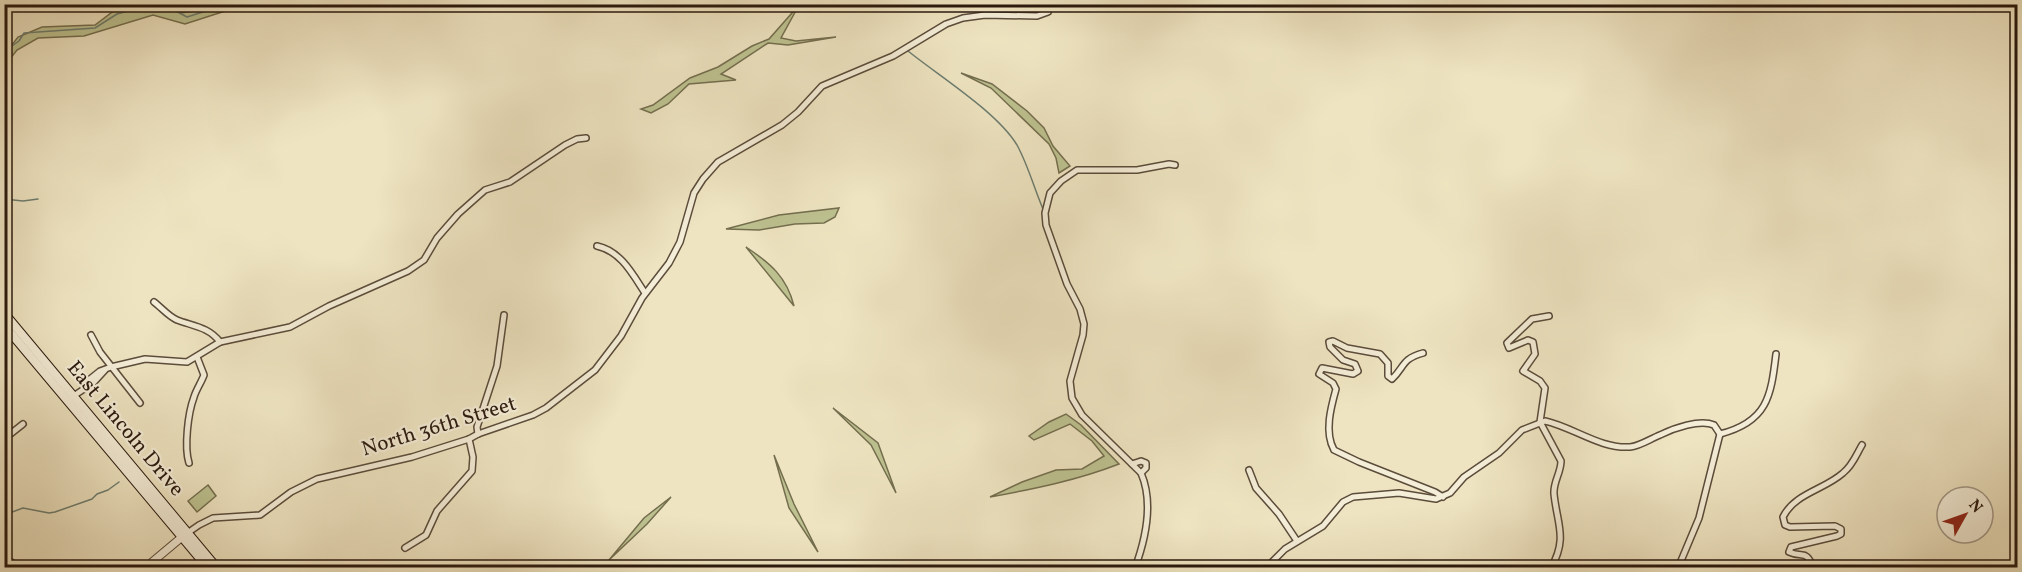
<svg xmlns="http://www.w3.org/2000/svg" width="2022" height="572" font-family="Vollkorn,serif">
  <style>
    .green { fill: #bdc290; stroke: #746e4f; stroke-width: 1.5 }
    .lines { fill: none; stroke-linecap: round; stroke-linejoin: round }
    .stream { stroke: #6d7d70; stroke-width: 1.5 }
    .minor-casing { stroke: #5b4c3b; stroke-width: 8 }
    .tertiary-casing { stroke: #5b4c3b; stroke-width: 9 }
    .secondary-casing { stroke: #2a190e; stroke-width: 10 }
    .minor { stroke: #f4edd7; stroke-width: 5 }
    .tertiary { stroke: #f4edd7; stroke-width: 7 }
    .secondary { stroke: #f4edd7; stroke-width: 8 }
    .labels { text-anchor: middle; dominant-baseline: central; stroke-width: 4.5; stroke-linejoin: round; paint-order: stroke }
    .street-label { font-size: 21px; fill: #2a190e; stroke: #f4edd7 }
  </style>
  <rect width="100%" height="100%" fill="#eee4c1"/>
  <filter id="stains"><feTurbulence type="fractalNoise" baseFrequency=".00333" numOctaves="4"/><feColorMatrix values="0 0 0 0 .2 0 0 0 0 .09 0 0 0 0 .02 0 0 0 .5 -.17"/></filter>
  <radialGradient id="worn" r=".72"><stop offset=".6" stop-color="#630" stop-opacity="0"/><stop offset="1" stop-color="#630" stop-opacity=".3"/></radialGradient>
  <g class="green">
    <path d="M134,4C149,4 168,2 180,13L201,10L216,5H244L185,24L153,15L84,36L38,38L17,50L5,65V54L18,37L42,27L95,25L115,10Z"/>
    <path d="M799,5L781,38L796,41L836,37L788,45L768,43L721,74L736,80L689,84L668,104L651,113L641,109L653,105L690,78L718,67L752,46L769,39Z"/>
    <path d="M961,73L992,84L1027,111L1044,128L1053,146L1070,166L1059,173L1056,158L1049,144L991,88Z"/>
    <path d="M839,208L835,217L824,223L795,224L759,230L726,229L779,215Z"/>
    <path d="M746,247C770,263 787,277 794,306Z"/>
    <path d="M833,408L878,443L896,493L871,445Z"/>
    <path d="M1066,414L1081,425L1119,464C1078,480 1034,489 990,497L1022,482L1056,470L1082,469L1104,456L1092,441L1070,424L1034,440L1029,436L1049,422Z"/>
    <path d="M774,455L794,504L818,552L789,508Z"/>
    <path d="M208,485L216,496L197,512L188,501Z"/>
    <path d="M671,497L647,524L609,560L644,518Z"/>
  </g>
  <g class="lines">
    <g class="stream">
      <path d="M163,4L187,17L228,4"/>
      <path d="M908,51C939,76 997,112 1017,145C1028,165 1034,188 1043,209"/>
      <path d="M4,59L12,46L19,41L24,33L95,28L117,14L154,4"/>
      <path d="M4,199L23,201L38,199"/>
      <path d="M4,515L23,508L49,513L55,512L92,499L97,494L108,490L119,482"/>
    </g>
    <defs>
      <g id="minor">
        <path d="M597,246C621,251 633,275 645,293"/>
        <path d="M154,302C162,308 168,316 177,320C193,326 209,327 220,342"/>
        <path d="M1549,316L1532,319L1507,343L1509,348L1528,340L1533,342L1535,354L1523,371L1540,381L1545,388L1540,422L1561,461C1561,473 1553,482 1554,494C1557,524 1568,538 1551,568"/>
        <path d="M91,335L100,352L140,403"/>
        <path d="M1423,353C1401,359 1405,367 1392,379L1388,376V363L1380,354L1347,348L1333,341L1329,342L1330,347L1343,360L1355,364L1358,371L1353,374L1322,368L1319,374L1333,383L1336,389C1331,407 1324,432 1334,450L1359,462L1435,492L1443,497"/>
        <path d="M85,386L90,379L100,371L111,367L145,359L187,362L220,342L290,327L329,306L408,271L424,260L437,238L458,214L485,190L510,182L565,145L577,139L586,138"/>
        <path d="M72,397L93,383L105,370"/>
        <path d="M478,434L477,427L497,366L504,315"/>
        <path d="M1720,434C1767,422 1771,397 1776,354"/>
        <path d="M4,439L23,424"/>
        <path d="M189,463C184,447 188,413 194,397C196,390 201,383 204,375L197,357"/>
        <path d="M1132,464L1141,461L1146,463V468L1141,473"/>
        <path d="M1249,470L1256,488L1279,514L1297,541"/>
        <path d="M186,534L199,525L213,518L260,515L291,492L317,479L412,457L469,439L478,434L533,415L546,408L595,370L621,336L642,298L669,263L680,242L694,193L703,179L718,162L782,125L798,112L822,86L893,56L946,24L963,18L985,15L1037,16L1048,12"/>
        <path d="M405,548L426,535L437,511L472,471L473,457L469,439"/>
        <path d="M4,557L20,568"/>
        <path d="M1135,568C1146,538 1154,503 1141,473L1082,415L1072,398L1070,381L1083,335L1084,324L1080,309L1067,284L1046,225L1045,213L1050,193L1061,181L1077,170H1137L1169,164L1175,165"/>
        <path d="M1266,568L1285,549L1323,526L1343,502L1353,497L1399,493L1436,499L1450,493L1464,477L1499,453L1522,430L1545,421C1573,427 1600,449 1630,447C1640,446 1650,439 1660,435C1674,428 1700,419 1714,425L1720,434"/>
        <path d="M1678,568L1699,518L1720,434"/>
        <path d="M1814,568C1804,548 1805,559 1789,552L1791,547L1837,536L1841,534V529L1835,526L1790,527L1785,525L1783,517C1795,493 1824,490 1843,473C1853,465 1856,455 1862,445"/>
      </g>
      <path id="tertiary" d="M145,568L182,537"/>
      <g id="secondary">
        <path d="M4,313L217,568"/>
        <path d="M4,325L208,568"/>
      </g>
    </defs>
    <use href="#minor" class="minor-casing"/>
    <use href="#tertiary" class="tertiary-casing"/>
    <use href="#secondary" class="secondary-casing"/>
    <use href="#minor" class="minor"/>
    <use href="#tertiary" class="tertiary"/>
    <use href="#secondary" class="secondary"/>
  </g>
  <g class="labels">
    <g class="street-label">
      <text transform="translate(439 427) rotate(-17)">North 36th Street</text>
      <text transform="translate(125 429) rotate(50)">East Lincoln Drive</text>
    </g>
  </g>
  <rect width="2022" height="572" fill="none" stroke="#eee4c1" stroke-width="24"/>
  <rect x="6" y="6" width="2010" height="560" fill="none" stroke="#2a190e" stroke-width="3"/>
  <rect x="12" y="12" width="1998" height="548" fill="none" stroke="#2a190e" stroke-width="1.5"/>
  <g transform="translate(1965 515) rotate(50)"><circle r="28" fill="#f4edd7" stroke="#a39887" stroke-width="1.5"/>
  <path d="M0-4.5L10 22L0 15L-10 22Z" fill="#8f2418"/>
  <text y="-9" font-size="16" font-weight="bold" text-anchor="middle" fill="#2a190e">N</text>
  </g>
  <rect width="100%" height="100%" filter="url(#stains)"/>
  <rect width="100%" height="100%" fill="url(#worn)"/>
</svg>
